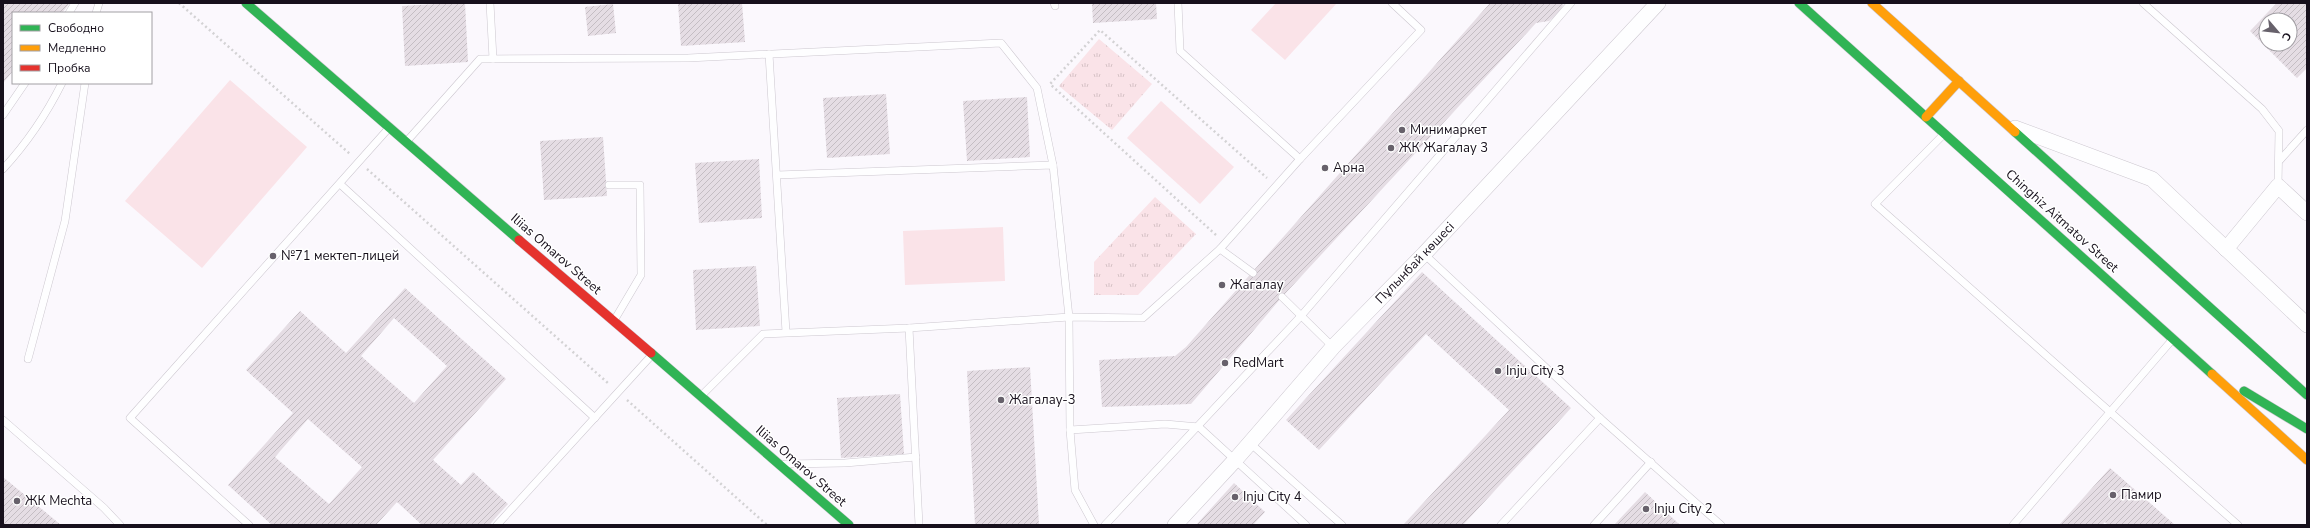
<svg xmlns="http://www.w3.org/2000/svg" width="2310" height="528" font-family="'Nunito Sans',sans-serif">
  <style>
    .grass { fill: url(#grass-tufts) }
    .pitch { fill: #fae3e8 }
    .building { fill: url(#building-hatch); fill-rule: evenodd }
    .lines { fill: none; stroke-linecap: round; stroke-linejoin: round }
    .lane-casing { stroke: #ccc7cf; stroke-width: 8 }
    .street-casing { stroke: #ccc7cf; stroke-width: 16 }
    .fast-casing { stroke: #ccc7cf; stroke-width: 10 }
    .slow-casing { stroke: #ccc7cf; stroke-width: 10 }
    .jam-casing { stroke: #ccc7cf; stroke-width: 10 }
    .path { stroke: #d3d2d4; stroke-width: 2.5; stroke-dasharray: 2 3; stroke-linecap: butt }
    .lane { stroke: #fefeff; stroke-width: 7 }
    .street { stroke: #fefeff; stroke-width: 15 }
    .fast { stroke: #30b455; stroke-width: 9 }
    .slow { stroke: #ff9f0a; stroke-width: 9 }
    .jam { stroke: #e5322d; stroke-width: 9 }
    .poi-dot { fill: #67616b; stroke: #fff; stroke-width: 1.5 }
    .labels { text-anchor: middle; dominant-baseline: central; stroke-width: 3; stroke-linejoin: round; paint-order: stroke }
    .poi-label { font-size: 13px; fill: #17101c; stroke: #fff; text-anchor: start }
    .street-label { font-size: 13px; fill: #17101c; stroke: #fff }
  </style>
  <defs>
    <pattern id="grass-tufts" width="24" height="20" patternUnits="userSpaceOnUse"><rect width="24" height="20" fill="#fae3e8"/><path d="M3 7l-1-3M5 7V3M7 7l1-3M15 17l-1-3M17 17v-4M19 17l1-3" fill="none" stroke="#d6c2c6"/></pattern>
    <pattern id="building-hatch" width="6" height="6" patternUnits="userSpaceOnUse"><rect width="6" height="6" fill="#e5dde4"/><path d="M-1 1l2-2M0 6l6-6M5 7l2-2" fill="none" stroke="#c4bdc3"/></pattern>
  </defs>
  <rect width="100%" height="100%" fill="#fbf8fd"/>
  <g class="grass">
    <path d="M1099,39L1152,84L1112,130L1059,86Z"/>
    <path d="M1155,197L1196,234L1138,295H1094V262Z"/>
  </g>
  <g class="pitch">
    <path d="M1276,3H1337L1285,60L1251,30Z"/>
    <path d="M230,80L307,147L202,268L125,201Z"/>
    <path d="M1161,101L1234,167L1200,204L1127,138Z"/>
    <path d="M1003,227L1005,281L905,285L903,231Z"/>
  </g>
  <g class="building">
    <path d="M3,3H70L62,13H13V71L4,82Z"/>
    <path d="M453,3H465L468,62L405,66L402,6Z"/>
    <path d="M678,3H742L745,42L681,46Z"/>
    <path d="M1092,3H1156L1157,19L1093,23Z"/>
    <path d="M1490,3H1564L1560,11L1549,21L1536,23L1282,297L1191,404L1102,407L1099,360L1175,356L1186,347Z"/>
    <path d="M2277,3H2307V68L2297,78L2250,31ZM2266,20H2290V44H2266Z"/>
    <path d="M613,4L616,33L588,36L585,7Z"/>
    <path d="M886,94L890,154L827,158L823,98Z"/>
    <path d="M1027,97L1030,157L967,161L963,101Z"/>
    <path d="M603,137L607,196L544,200L540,141Z"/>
    <path d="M759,159L762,218L699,223L695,163Z"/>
    <path d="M756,266L760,326L696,330L693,270Z"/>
    <path d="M1422,272L1571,408L1463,525H1403L1509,410L1426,334L1319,450L1286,420Z"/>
    <path d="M405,288L506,379L433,460L461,485L473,472L508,504L489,525H422L397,502L376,525H272L228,485L293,413L246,370L300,311L346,353ZM394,318L447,366L414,403L361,356ZM308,419L362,467L329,504L275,457Z"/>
    <path d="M1030,367L1039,525H975L967,371Z"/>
    <path d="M900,394L904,454L841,458L837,398Z"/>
    <path d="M2110,468L2175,525H2108L2105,522L2102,525H2059Z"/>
    <path d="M3,477L61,525H3Z"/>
    <path d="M1234,483L1265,512L1253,525H1196Z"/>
    <path d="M1645,492L1680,525H1614Z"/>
  </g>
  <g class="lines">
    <defs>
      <g id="lane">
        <path d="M490,3L493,59"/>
        <path d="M1054,3L1055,6"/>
        <path d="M1178,3L1180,51L1300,159"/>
        <path d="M2143,3L2262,109L2279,131L2278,186"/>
        <path d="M69,13L75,3"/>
        <path d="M96,13L99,3"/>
        <path d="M769,54L786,332"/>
        <path d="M3,115L25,83"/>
        <path d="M1943,135L1875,204L2238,525"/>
        <path d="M407,141L480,59L688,58L1001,43L1037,88L1053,165"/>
        <path d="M2280,160L2307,130"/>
        <path d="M3,169C27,143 46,115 62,83"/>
        <path d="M777,175L1053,165L1069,317L1070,430L1075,490L1094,525"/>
        <path d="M340,184L595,418"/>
        <path d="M609,185H640L641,275L615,319"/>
        <path d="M1220,249L1253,273"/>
        <path d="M1424,254L1600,418L1721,525"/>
        <path d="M1282,297L1333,347"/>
        <path d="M909,328L919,525"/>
        <path d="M28,359L65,221L85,83"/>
        <path d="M701,396L763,334L909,328L1069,317L1143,318L1220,249L1300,159L1421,30L1392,3"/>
        <path d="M3,420L104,508L120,525"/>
        <path d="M1070,430L1165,424L1199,427L1306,525"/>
        <path d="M1250,443L1342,525"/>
        <path d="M785,464L845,463L916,457"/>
        <path d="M249,525L130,418L388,129"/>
        <path d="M497,525L651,356"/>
        <path d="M1105,525L1301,316L1571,3"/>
        <path d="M1501,525L1600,418"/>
        <path d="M1594,525L1651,462"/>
        <path d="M2013,525L2172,340"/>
      </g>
      <g id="street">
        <path d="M2015,128L2152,179L2307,325"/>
        <path d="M2226,249L2278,186L2307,213"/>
        <path d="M1175,525L1236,459L1333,347L1424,254L1658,3"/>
      </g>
      <g id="fast">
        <path d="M246,3L519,240"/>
        <path d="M1799,3L2212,374"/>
        <path d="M2015,132L2307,395"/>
        <path d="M651,353L849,525"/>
        <path d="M2244,391L2307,429"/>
      </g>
      <g id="slow">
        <path d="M1872,3L2015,132"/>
        <path d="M1926,117L1959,81"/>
        <path d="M2212,374L2307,460"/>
      </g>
      <path id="jam" d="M519,240L651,353"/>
    </defs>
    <use href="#lane" class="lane-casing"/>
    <use href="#street" class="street-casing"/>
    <use href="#fast" class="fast-casing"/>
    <use href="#slow" class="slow-casing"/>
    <use href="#jam" class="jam-casing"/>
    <g class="path">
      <path d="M179,3L350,154"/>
      <path d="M367,169L609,384"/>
      <path d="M1216,235L1050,84L1100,30L1267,178"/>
      <path d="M627,400L767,525"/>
    </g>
    <use href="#lane" class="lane"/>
    <use href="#street" class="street"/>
    <use href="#fast" class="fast"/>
    <use href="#slow" class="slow"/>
    <use href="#jam" class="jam"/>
  </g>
  <g class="poi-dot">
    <circle cx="1402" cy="130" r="4"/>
    <circle cx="1391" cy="148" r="4"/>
    <circle cx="1325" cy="168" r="4"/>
    <circle cx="273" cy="256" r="4"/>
    <circle cx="1222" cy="285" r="4"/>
    <circle cx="1225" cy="363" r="4"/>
    <circle cx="1498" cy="371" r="4"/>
    <circle cx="1001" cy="400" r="4"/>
    <circle cx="2113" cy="495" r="4"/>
    <circle cx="1235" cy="497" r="4"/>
    <circle cx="17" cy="501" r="4"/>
    <circle cx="1646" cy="509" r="4"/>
  </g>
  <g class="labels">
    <g class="poi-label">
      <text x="1410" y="130">Минимаркет</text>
      <text x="1399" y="148">ЖК Жагалау 3</text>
      <text x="1333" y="168">Арна</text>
      <text x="281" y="256">№71 мектеп-лицей</text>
      <text x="1230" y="285">Жагалау</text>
      <text x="1233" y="363">RedMart</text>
      <text x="1506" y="371">Inju City 3</text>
      <text x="1009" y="400">Жагалау-3</text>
      <text x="2121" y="495">Памир</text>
      <text x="1243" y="497">Inju City 4</text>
      <text x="25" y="501">ЖК Mechta</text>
      <text x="1654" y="509">Inju City 2</text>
    </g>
    <g class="street-label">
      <text transform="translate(2062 221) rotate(42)">Chinghiz Aitmatov Street</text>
      <text transform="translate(556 254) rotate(41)">Iliias Omarov Street</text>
      <text transform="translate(1415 263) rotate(-46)">Пұлынбай көшесі</text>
      <text transform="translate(801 466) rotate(41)">Iliias Omarov Street</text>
    </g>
  </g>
  <rect width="2310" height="528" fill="none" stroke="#17101c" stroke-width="8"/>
  <rect x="12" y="12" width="140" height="72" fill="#ffffff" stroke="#a29fa4"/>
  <rect x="20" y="25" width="20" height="6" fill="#30b455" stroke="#a29fa4"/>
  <text x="48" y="32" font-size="12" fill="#17101c">Свободно</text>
  <rect x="20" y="45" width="20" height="6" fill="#ff9f0a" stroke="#a29fa4"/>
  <text x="48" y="52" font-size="12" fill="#17101c">Медленно</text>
  <rect x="20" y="65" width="20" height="6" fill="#e5322d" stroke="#a29fa4"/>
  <text x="48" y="72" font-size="12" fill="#17101c">Пробка</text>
  <g transform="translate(2278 32) rotate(118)"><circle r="19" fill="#ffffff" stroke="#a29fa4"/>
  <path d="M0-3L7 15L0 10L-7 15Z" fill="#67616b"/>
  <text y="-6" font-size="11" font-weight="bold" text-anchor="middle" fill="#17101c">С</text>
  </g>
</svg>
